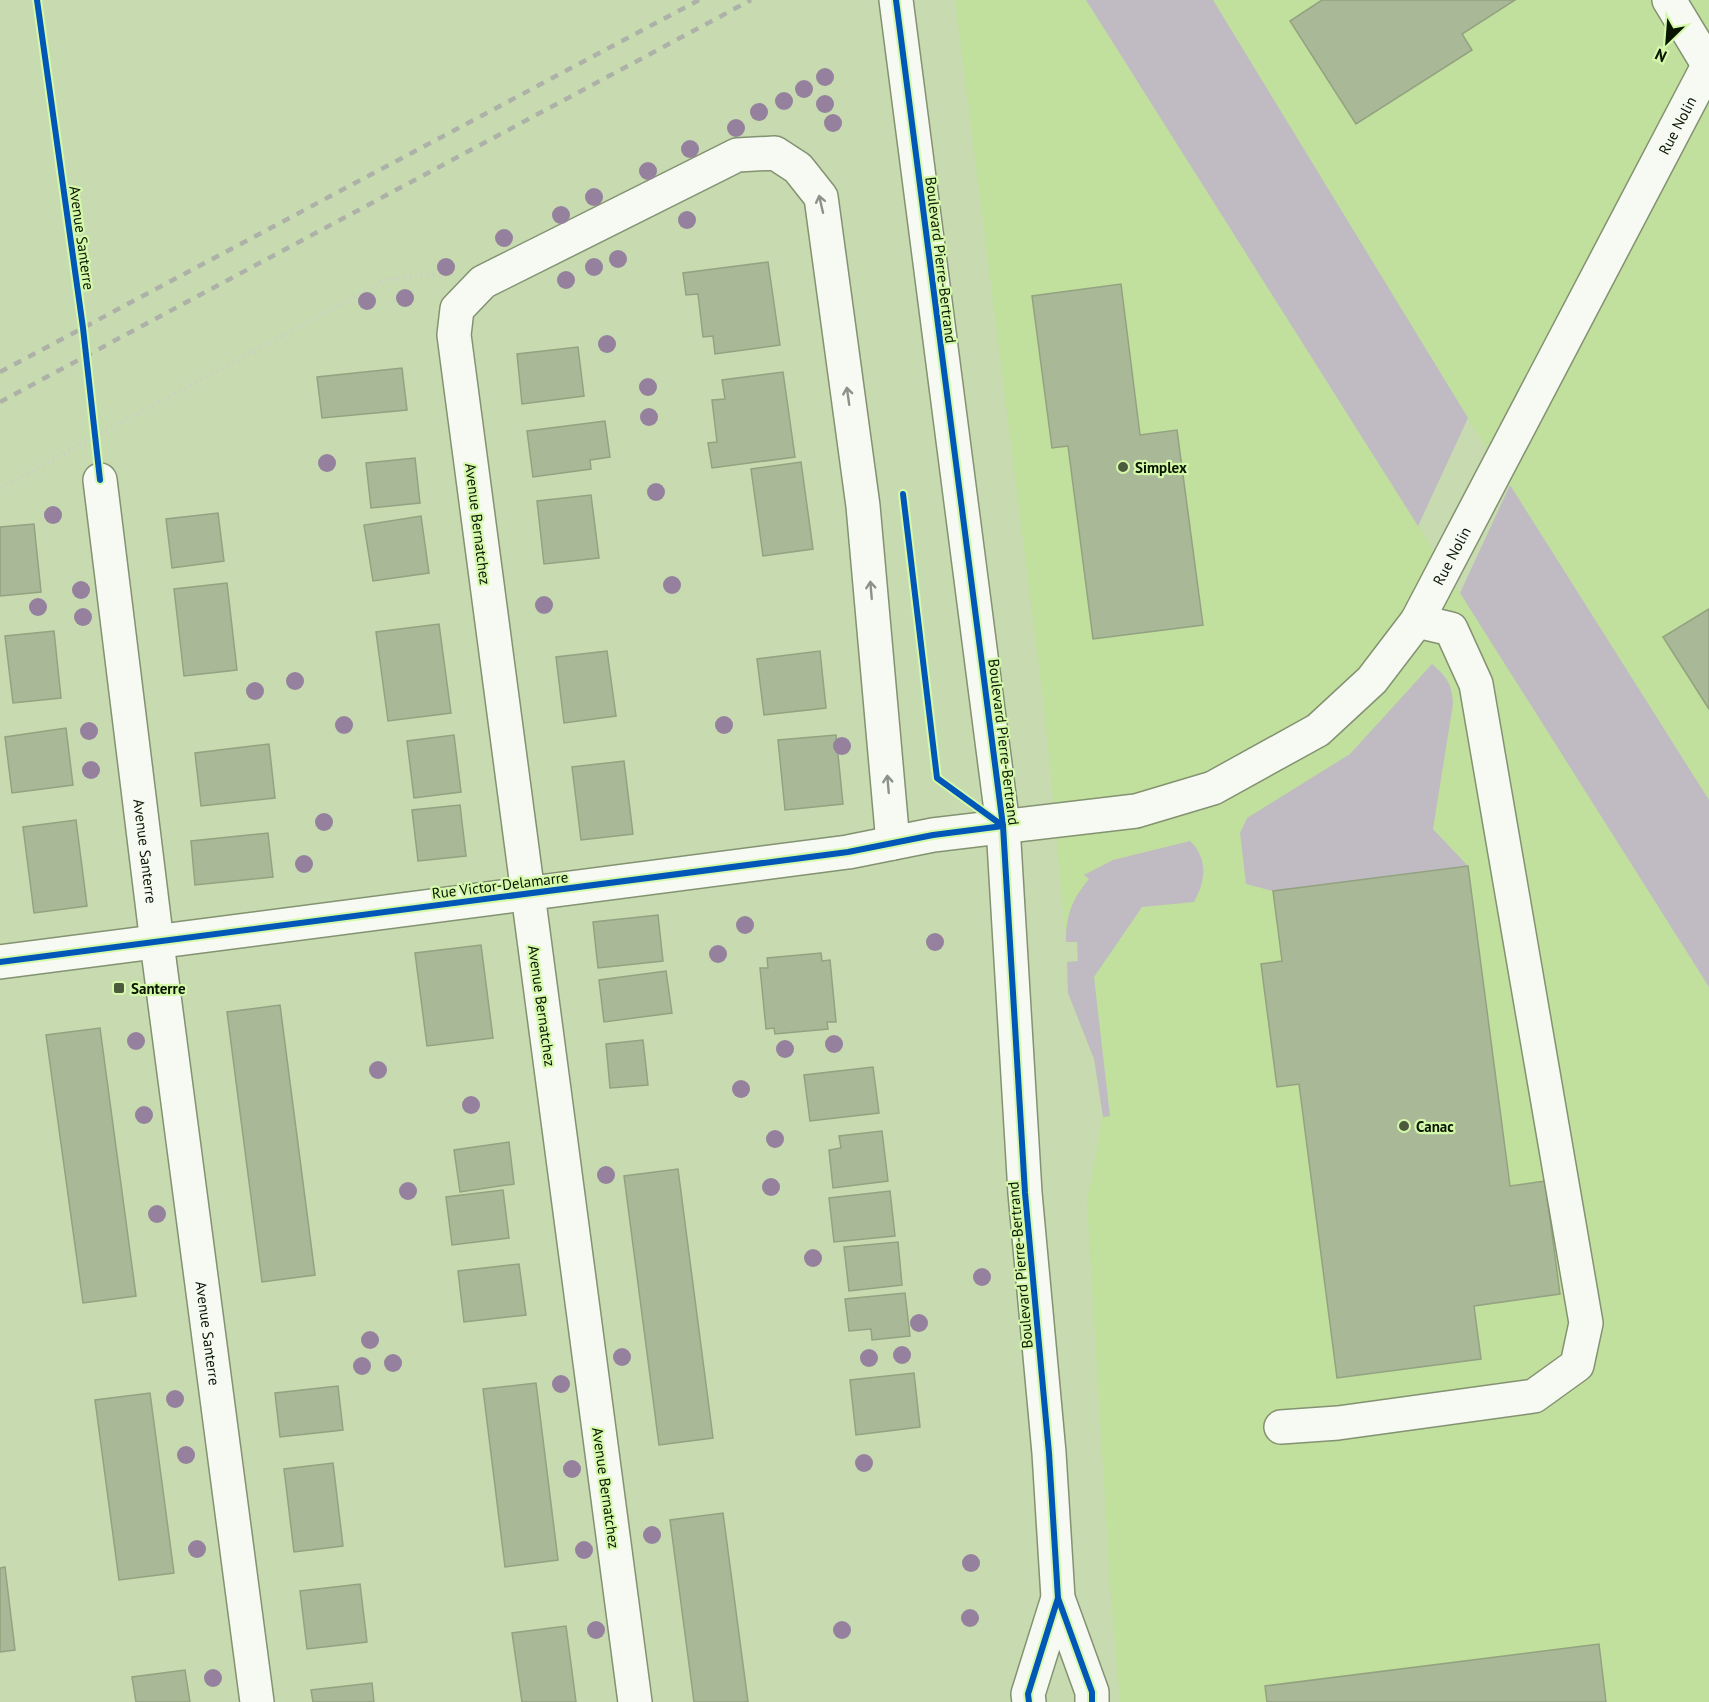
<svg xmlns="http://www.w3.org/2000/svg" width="1709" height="1702" font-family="'PT Sans',sans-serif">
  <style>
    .built { fill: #c1df9d }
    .green { fill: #c0bbc2 }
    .building { fill: #a9b896; stroke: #93a280; stroke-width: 1.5 }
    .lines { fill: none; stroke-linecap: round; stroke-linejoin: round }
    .minor-casing { stroke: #839271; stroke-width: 36 }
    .major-casing { stroke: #839271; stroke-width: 36 }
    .path { stroke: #cad1c3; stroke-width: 4; stroke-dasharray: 1.5 4.5; stroke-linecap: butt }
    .minor { stroke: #f7f9f3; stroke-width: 33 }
    .major { stroke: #f7f9f3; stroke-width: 33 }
    .rail { stroke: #adb1a8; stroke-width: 4.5; stroke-dasharray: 8 8; stroke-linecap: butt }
    .cycleway-casing { stroke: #d5f9aa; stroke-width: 10 }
    .cycleway { stroke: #0057b8; stroke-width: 6 }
    .tree { fill: #95819e }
    .oneway { stroke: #8c9286 }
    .poi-dot { fill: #4c5a3e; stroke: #d5f9aa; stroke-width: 2 }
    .labels { text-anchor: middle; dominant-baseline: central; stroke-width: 4.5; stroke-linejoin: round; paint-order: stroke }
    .street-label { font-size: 15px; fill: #091500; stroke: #d5f9aa }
    .poi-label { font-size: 15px; font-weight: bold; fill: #091500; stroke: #d5f9aa; text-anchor: start }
  </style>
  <rect width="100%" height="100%" fill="#c7dab0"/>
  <g class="built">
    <path d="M955,0H1086L1709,987V1702H1120L1110,1584L1087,1202L1103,1116L1094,1059L1068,993L1067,962L1078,961L1077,942H1066L1045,715Z"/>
    <path d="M1213,0H1709V800L1443,379Z"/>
  </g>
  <g class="green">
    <path d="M1086,0H1213L1468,418L1418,526Z"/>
    <path d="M1510,485L1709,800V987L1460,593Z"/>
    <path d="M1432,664C1447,677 1452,684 1453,704L1433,829L1468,866L1273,891L1246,884L1240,833L1247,818L1350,754Z"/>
    <path d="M1190,841C1208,858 1206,881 1194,902L1142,907L1094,977L1110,1116L1103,1117L1094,1059L1068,993L1067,962L1078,961L1077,942H1066C1066,915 1072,899 1089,879L1084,875L1113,860Z"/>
  </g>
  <g class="building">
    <path d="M1322,0H1515L1462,34L1472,50L1356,124L1290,21Z"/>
    <path d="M768,262L780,345L715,354L713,336L703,337L698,294L686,295L683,273Z"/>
    <path d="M1121,284L1140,435L1177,430L1203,625L1093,639L1068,446L1052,448L1032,296Z"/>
    <path d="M578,347L584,396L522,404L517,354Z"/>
    <path d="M402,368L407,410L322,418L317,377Z"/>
    <path d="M783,372L795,457L712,468L708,443L717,442L712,400L725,399L722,380Z"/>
    <path d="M605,421L610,457L590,460L591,469L533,477L527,431Z"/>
    <path d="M415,458L420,503L371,508L366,463Z"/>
    <path d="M801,462L813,549L763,556L751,469Z"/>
    <path d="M591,495L599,558L544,564L537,501Z"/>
    <path d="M218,513L224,561L172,568L166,519Z"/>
    <path d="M421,516L429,573L373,581L364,525Z"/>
    <path d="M34,524L41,592L0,596V527Z"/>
    <path d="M227,583L237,670L184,676L174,589Z"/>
    <path d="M1709,609V709L1663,637Z"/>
    <path d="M439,624L451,713L388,721L376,632Z"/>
    <path d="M54,631L61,698L13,703L5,636Z"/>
    <path d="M607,651L616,716L564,723L556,657Z"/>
    <path d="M820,651L826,708L764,715L757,659Z"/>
    <path d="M66,728L73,785L12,793L5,737Z"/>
    <path d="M454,735L461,792L414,798L407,741Z"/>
    <path d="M836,735L843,804L785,810L778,740Z"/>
    <path d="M269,744L275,798L201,806L195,753Z"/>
    <path d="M624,761L633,834L581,840L572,767Z"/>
    <path d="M460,805L466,856L418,861L412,810Z"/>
    <path d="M76,820L87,906L34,913L23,827Z"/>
    <path d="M268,833L273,877L195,885L191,841Z"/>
    <path d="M1468,866L1510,1186L1545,1181L1560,1294L1474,1306L1481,1359L1337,1378L1299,1084L1277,1087L1261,964L1282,961L1273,891Z"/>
    <path d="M658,915L663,961L598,968L593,922Z"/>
    <path d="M481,945L493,1038L427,1046L415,953Z"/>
    <path d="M821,953L822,961L830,960L836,1022H827L828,1029L775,1034L774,1028L766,1029L760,968H768L767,958Z"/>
    <path d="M666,971L672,1013L604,1022L599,980Z"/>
    <path d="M280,1005L315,1275L262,1282L227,1012Z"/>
    <path d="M100,1028L136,1296L83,1303L46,1035Z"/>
    <path d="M643,1040L648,1085L610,1088L606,1044Z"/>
    <path d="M873,1067L879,1113L810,1121L804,1075Z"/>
    <path d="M882,1131L888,1181L833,1188L829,1150L841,1148L839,1136Z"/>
    <path d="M509,1142L514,1184L460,1192L454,1150Z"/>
    <path d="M678,1169L713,1438L659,1445L624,1176Z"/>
    <path d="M503,1190L509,1238L452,1245L446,1197Z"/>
    <path d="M890,1191L895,1236L834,1242L829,1198Z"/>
    <path d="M898,1242L902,1285L849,1291L844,1247Z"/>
    <path d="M519,1264L526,1315L464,1322L458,1271Z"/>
    <path d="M905,1293L910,1336L872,1340L871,1329L849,1331L845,1299Z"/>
    <path d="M914,1373L920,1427L856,1435L850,1380Z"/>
    <path d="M536,1383L558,1560L505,1567L483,1389Z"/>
    <path d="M338,1386L343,1430L280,1437L275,1393Z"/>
    <path d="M150,1393L174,1573L119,1580L95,1400Z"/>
    <path d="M333,1463L343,1546L294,1552L284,1469Z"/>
    <path d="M723,1513L748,1702H694L670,1520Z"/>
    <path d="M5,1567L15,1650L0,1652V1568Z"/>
    <path d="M360,1584L367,1642L307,1649L300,1591Z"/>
    <path d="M566,1626L576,1702H522L512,1633Z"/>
    <path d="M1599,1644L1606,1702H1267L1265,1686Z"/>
    <path d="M185,1670L190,1702H136L132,1677Z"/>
    <path d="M372,1683L374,1702H313L311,1690Z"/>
  </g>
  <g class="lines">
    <defs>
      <g id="minor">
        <path d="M1669,0L1709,66"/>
        <path id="s1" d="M100,480L157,943L257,1702"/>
        <path id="s2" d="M0,962L848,852L933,835L1136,811L1213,788L1318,730L1372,680L1417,621L1709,64"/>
        <path d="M1281,1427L1338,1423L1534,1396L1577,1365L1586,1323L1476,684L1451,629L1417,621"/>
        <path d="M635,1702L454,335L457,309L483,282L737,155L775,153L798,168L821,197L863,506L893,843"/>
      </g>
      <g id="major">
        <path d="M896,0L1003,826L1025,1193L1049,1453L1058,1598L1092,1692V1702"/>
        <path d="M1029,1702L1028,1694L1058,1598"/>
      </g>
    </defs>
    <use href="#minor" class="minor-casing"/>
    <use href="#major" class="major-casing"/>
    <path class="path" d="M0,488L386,280L423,274L441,276"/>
    <use href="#minor" class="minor"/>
    <use href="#major" class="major"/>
    <g class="rail">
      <path d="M0,372L699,0"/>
      <path d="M0,402L751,0"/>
    </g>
    <defs>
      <g id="cycleway">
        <path d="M37,0L83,328L100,480"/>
        <path d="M896,0L1003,826L1025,1193L1049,1453L1058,1598L1092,1692V1702"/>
        <path d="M903,494L937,778L1003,826"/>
        <path d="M0,962L848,852L933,835L1003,826"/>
        <path d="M1029,1702L1028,1694L1058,1598"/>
      </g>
    </defs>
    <use href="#cycleway" class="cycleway-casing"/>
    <use href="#cycleway" class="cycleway"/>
  </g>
  <g class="tree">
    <circle cx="825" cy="77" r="9"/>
    <circle cx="804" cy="89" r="9"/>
    <circle cx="784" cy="101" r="9"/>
    <circle cx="825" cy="104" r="9"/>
    <circle cx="759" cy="112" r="9"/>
    <circle cx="833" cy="123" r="9"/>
    <circle cx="736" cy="128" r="9"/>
    <circle cx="690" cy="149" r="9"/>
    <circle cx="648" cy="171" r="9"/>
    <circle cx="594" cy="197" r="9"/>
    <circle cx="561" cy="215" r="9"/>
    <circle cx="687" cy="220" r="9"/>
    <circle cx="504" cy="238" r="9"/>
    <circle cx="618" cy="259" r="9"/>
    <circle cx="446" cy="267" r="9"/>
    <circle cx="594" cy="267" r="9"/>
    <circle cx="566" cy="280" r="9"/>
    <circle cx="405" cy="298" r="9"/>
    <circle cx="367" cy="301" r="9"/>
    <circle cx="607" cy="344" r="9"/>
    <circle cx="648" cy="387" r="9"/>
    <circle cx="649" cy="417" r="9"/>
    <circle cx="327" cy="463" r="9"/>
    <circle cx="656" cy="492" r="9"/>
    <circle cx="53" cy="515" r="9"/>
    <circle cx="672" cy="585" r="9"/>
    <circle cx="81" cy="590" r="9"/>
    <circle cx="544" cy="605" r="9"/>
    <circle cx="38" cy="607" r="9"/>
    <circle cx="83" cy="617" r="9"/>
    <circle cx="295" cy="681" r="9"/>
    <circle cx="255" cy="691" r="9"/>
    <circle cx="344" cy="725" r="9"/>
    <circle cx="724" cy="725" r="9"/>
    <circle cx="89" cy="731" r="9"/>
    <circle cx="842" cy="746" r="9"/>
    <circle cx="91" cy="770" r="9"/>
    <circle cx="324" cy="822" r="9"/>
    <circle cx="304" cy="864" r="9"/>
    <circle cx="745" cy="925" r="9"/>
    <circle cx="935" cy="942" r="9"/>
    <circle cx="718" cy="954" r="9"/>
    <circle cx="136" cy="1041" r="9"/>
    <circle cx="834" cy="1044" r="9"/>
    <circle cx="785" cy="1049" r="9"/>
    <circle cx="378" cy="1070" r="9"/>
    <circle cx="741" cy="1089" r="9"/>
    <circle cx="471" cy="1105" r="9"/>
    <circle cx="144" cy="1115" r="9"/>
    <circle cx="775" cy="1139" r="9"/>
    <circle cx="606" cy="1175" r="9"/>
    <circle cx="771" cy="1187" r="9"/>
    <circle cx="408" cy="1191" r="9"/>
    <circle cx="157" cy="1214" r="9"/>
    <circle cx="813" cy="1258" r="9"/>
    <circle cx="982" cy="1277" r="9"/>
    <circle cx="919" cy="1323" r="9"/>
    <circle cx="370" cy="1340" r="9"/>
    <circle cx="902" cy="1355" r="9"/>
    <circle cx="622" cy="1357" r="9"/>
    <circle cx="869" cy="1358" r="9"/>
    <circle cx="393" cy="1363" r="9"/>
    <circle cx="362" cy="1366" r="9"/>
    <circle cx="561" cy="1384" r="9"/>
    <circle cx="175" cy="1399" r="9"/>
    <circle cx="186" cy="1455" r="9"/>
    <circle cx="864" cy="1463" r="9"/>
    <circle cx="572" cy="1469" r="9"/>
    <circle cx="652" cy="1535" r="9"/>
    <circle cx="197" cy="1549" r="9"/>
    <circle cx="584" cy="1550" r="9"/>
    <circle cx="971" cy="1563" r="9"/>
    <circle cx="970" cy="1618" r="9"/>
    <circle cx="596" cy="1630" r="9"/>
    <circle cx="842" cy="1630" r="9"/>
    <circle cx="213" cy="1678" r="9"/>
  </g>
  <defs><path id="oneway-shaft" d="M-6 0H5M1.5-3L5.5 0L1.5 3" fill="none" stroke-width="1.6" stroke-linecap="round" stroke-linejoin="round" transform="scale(1.5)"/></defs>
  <g class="oneway">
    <use href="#oneway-shaft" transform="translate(821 204) rotate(-103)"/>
    <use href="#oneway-shaft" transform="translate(848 396) rotate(-98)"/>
    <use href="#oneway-shaft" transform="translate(871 590) rotate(-95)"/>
    <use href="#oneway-shaft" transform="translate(888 784) rotate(-95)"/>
  </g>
  <g class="poi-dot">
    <circle cx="1123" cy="467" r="6"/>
    <rect x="113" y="982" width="12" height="12" rx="3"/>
    <circle cx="1404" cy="1126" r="6"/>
  </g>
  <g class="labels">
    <g class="street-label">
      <text stroke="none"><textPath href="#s2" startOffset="2054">Rue Nolin</textPath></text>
      <text transform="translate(82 238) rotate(82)">Avenue Santerre</text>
      <text transform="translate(941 260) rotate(83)">Boulevard Pierre-Bertrand</text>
      <text transform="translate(478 524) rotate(83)">Avenue Bernatchez</text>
      <text stroke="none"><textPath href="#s2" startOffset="1568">Rue Nolin</textPath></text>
      <text transform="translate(1004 742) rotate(83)">Boulevard Pierre-Bertrand</text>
      <text stroke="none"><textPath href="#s1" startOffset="374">Avenue Santerre</textPath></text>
      <text transform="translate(500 885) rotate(-7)">Rue Victor-Delamarre</text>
      <text transform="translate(542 1006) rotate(82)">Avenue Bernatchez</text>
      <text transform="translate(1020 1265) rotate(-95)">Boulevard Pierre-Bertrand</text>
      <text stroke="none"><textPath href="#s1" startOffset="860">Avenue Santerre</textPath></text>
      <text transform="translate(606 1488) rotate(82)">Avenue Bernatchez</text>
    </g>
    <g class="poi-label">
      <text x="1135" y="467">Simplex</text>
      <text x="131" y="988">Santerre</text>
      <text x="1416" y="1126">Canac</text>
    </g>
  </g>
  <g transform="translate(1667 42) rotate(205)" stroke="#d5f9aa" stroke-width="4.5" paint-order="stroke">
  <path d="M0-4.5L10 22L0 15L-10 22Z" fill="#091500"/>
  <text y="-9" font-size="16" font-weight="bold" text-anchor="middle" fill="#091500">N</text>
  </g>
</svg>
